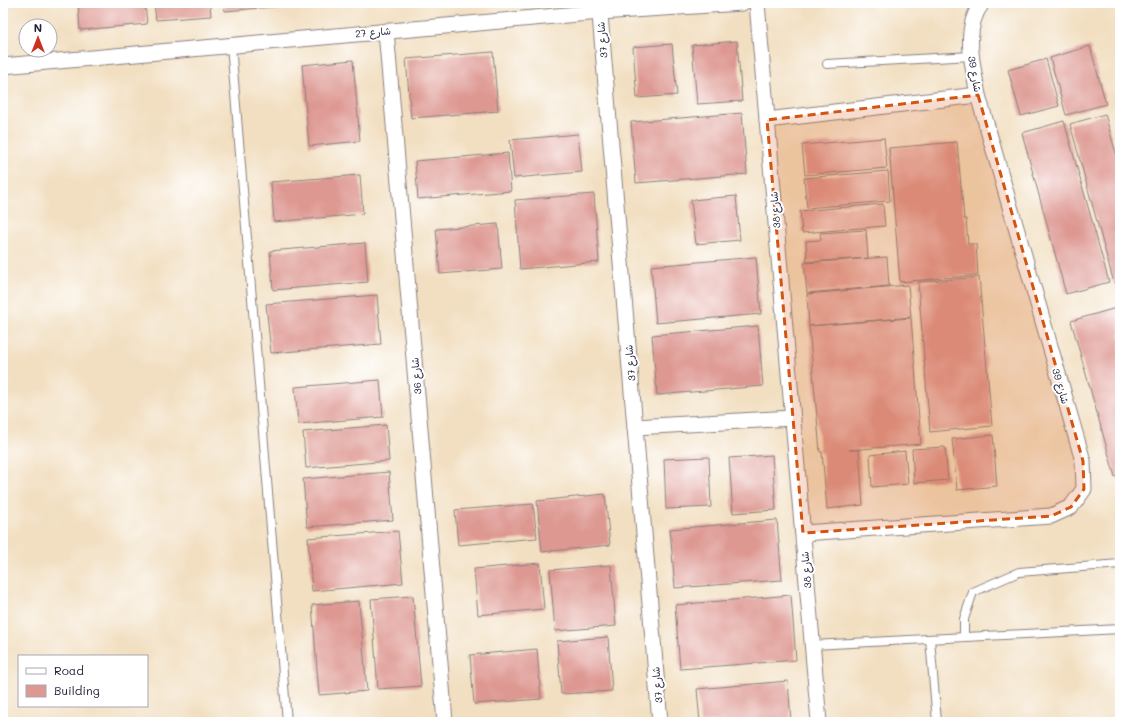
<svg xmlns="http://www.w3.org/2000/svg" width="1123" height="725" font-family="Mali,'Playpen Sans Arabic',sans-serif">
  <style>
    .building { fill: #de9892 }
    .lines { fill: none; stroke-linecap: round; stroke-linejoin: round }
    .service-casing { stroke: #8a807e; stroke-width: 10 }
    .minor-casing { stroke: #8a807e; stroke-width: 17 }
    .service { stroke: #fff; stroke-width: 8 }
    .minor { stroke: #fff; stroke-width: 15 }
    .marked { fill: #d45411; fill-opacity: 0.2; stroke: #d45411; stroke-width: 3; stroke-dasharray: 8 5; stroke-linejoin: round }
    .labels { text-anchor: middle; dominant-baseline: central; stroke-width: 4; stroke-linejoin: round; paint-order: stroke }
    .street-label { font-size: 10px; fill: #22223b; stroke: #fff }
  </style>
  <rect width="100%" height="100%" fill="#fff"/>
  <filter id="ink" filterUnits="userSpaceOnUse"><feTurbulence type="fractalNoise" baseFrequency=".025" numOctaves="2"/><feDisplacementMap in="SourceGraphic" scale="8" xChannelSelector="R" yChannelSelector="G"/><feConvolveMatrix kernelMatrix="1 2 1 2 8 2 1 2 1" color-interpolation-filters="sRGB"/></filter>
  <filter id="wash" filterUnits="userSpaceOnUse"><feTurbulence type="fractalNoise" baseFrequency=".012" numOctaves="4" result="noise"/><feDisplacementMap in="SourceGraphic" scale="16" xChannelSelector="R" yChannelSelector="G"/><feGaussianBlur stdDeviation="0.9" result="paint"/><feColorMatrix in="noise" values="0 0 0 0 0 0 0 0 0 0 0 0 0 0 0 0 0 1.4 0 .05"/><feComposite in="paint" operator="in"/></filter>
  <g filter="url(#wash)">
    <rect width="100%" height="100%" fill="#f2dfc1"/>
    <g id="blocks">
      <g class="building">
        <path d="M78,3H145L147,24L80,30Z"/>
        <path d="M154,3H210L211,16L156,20Z"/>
        <path d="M224,3H284L285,6L225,11Z"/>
        <path d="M737,41L742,101L697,104L692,45Z"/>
        <path d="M672,44L677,95L637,98L633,47Z"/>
        <path d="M1090,46L1106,104L1066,115L1050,58Z"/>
        <path d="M493,52L498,111L411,118L406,59Z"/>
        <path d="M1046,59L1059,106L1021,116L1008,70Z"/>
        <path d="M353,60L360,141L309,146L302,65Z"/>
        <path d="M742,113L747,174L636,183L631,122Z"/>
        <path d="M1105,114L1120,168V281L1114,283L1070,124Z"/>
        <path d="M1064,121L1109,282L1066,294L1022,133Z"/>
        <path d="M578,134L582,172L514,178L510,140Z"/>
        <path d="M884,138L887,168L805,175L802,145Z"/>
        <path d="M957,142L964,219H966L968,244H976L978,275L900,282L889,148Z"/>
        <path d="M508,153L511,191L418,199L415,161Z"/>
        <path d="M888,171L890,201L807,208L804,178Z"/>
        <path d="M360,175L363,214L274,222L271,182Z"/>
        <path d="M594,194L599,262L520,269L515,200Z"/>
        <path d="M736,196L740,240L696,244L691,200Z"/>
        <path d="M883,204L885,226L802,233L800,211Z"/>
        <path d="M498,224L502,269L440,274L436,229Z"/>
        <path d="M866,230L868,258L807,262L806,241L821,240L820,233Z"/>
        <path d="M365,243L368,282L273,290L270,251Z"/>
        <path d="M756,257L761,314L656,323L651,266Z"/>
        <path d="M887,257L889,286L807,293L804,263Z"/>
        <path d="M979,277L992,426L930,432L918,282Z"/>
        <path d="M908,285L911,317L809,326L807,294Z"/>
        <path d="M377,295L381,344L271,353L266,304Z"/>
        <path d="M1116,308L1120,321V476L1115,477L1071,321Z"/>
        <path d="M911,318L921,444L849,450H859L863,505L827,509L822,452H820L809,326Z"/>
        <path d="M758,326L763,386L657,395L652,335Z"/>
        <path d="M380,380L383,417L298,424L295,387Z"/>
        <path d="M386,425L389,461L306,468L303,432Z"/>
        <path d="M993,435L997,486L957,490L952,439Z"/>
        <path d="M945,447L948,480L914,483L912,449Z"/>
        <path d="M905,451L908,484L872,487L870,455Z"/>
        <path d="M772,455L776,510L733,513L729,458Z"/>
        <path d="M709,457L711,507L666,509L664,459Z"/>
        <path d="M389,472L393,520L307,527L303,479Z"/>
        <path d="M605,494L610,545L542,552L537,501Z"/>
        <path d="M533,504L537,538L458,545L455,510Z"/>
        <path d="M777,520L782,580L675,588L670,529Z"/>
        <path d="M398,531L403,583L312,591L308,538Z"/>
        <path d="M540,563L544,609L478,615L474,569Z"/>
        <path d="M611,565L616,626L555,631L550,570Z"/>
        <path d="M791,595L796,660L680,669L675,605Z"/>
        <path d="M413,596L421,686L378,689L371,599Z"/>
        <path d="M359,601L367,691L319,695L312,605Z"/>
        <path d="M608,637L612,691L561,694L557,641Z"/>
        <path d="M537,649L541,699L474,704L470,655Z"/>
        <path d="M788,681L791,722H700L697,689Z"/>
      </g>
    </g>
  </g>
  <g filter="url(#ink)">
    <use href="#blocks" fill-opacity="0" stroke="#8a807e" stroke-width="1"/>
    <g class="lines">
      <defs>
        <g id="service">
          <path d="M231,45L287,722"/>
          <path d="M827,64L972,56"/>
          <path d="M964,637V619L973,592L1019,572L1120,564"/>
          <path d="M930,639L937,722"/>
          <path d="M813,645L1120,629"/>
        </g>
        <g id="minor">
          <path d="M599,3L660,722"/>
          <path d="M757,3L819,722"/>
          <path d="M386,31L445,722"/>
          <path d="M3,66L600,12L742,3"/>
          <path d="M767,120L978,95"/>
          <path d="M635,427L793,418"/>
          <path d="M803,533L1051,516L1071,507L1084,489L1083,461L978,95C973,65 962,30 982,3"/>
        </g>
      </defs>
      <use href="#service" class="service-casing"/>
      <use href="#minor" class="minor-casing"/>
      <use href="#service" class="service"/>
      <use href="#minor" class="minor"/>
    </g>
  </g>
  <path class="marked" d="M978,95L1083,461L1084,489L1071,507L1051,516L803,533L767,120Z"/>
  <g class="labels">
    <g class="street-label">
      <text transform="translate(373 32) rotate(-5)">شارع 27</text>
      <text transform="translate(602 40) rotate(-95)">شارع 37</text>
      <text transform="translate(975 74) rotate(80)">شارع 39</text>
      <text transform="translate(775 210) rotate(-95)">شارع 38</text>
      <text transform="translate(630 363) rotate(-95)">شارع 37</text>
      <text transform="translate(416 376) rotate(-95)">شارع 36</text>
      <text transform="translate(1061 386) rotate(74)">شارع 39</text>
      <text transform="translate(806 570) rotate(-95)">شارع 38</text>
      <text transform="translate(657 685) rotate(-95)">شارع 37</text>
    </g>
  </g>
  <rect width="1123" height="725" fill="none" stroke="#fff" stroke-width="16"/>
  <rect x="18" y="655" width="130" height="52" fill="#ffffff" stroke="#a7a7b1"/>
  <rect x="26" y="668" width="20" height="6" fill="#ffffff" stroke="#a7a7b1"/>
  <text x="54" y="675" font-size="12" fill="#22223b">Road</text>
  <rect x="26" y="685" width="20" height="12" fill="#de9892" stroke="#a7a7b1"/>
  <text x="54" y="695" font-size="12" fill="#22223b">Building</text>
  <g transform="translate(38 38)"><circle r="19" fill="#ffffff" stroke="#a7a7b1"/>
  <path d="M0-3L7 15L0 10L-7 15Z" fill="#c8321e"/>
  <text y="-6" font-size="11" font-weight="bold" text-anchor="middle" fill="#22223b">N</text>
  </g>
</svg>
